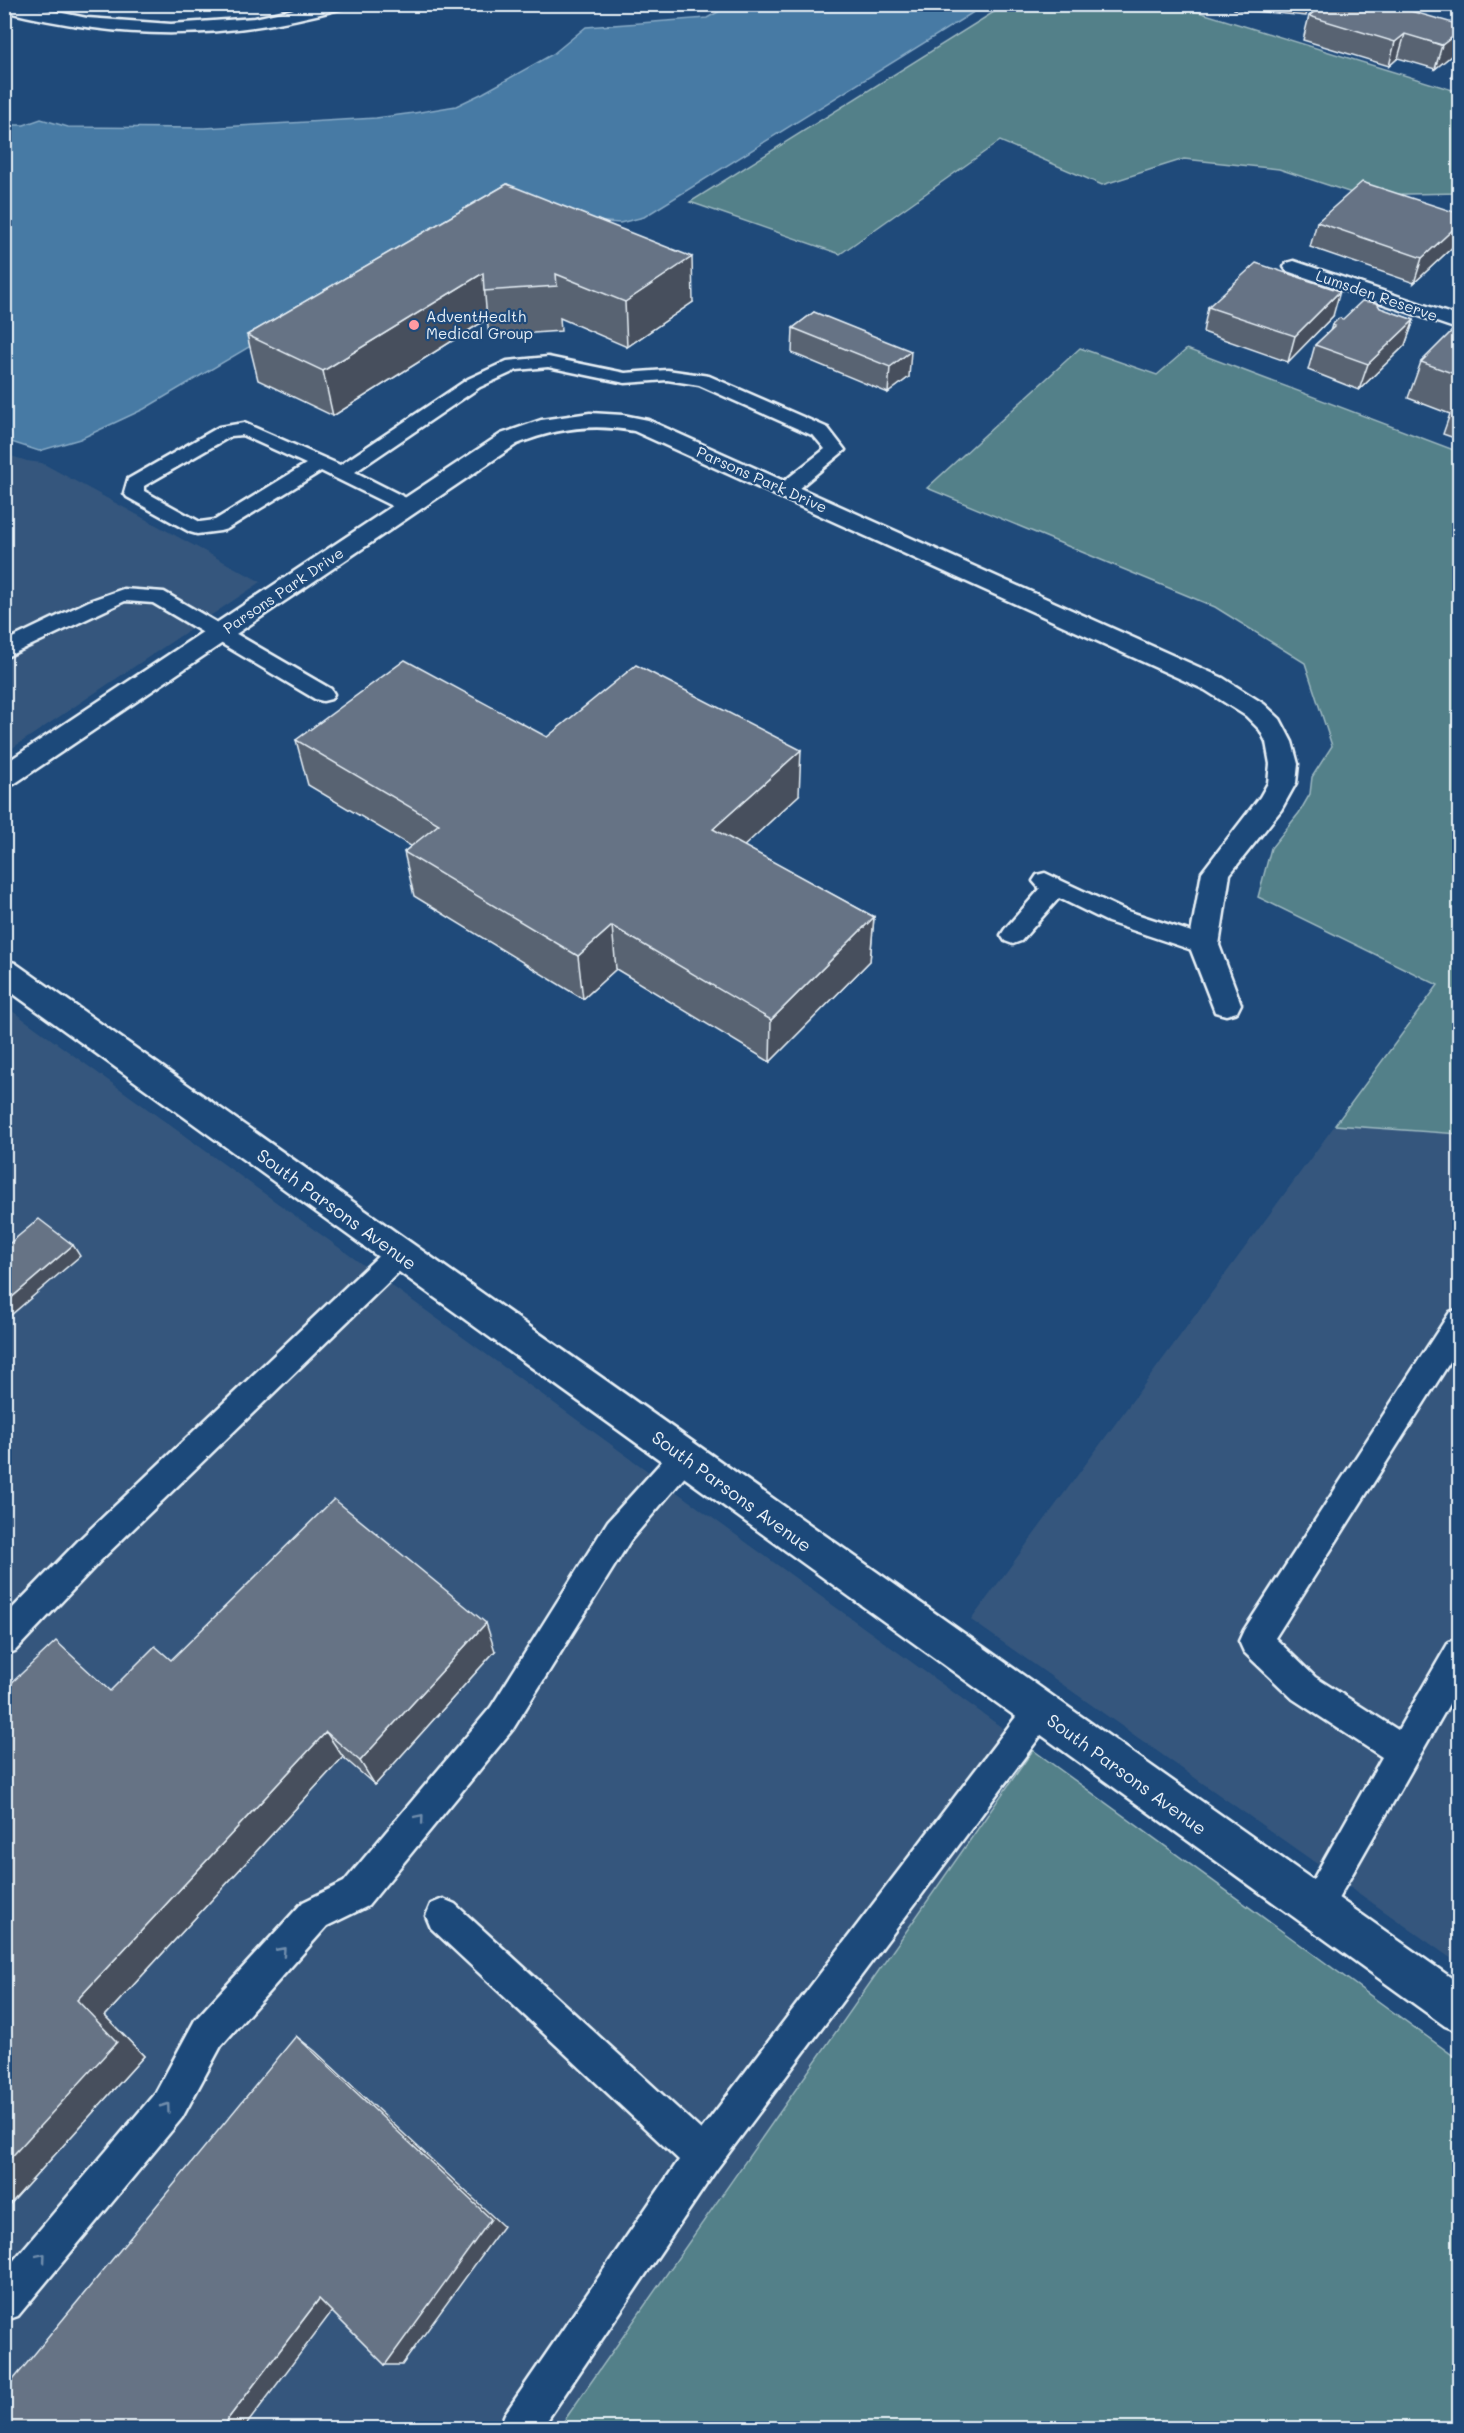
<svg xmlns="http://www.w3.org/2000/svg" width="1464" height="2433" font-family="Mali,sans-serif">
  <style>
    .built { fill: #34567d }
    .green { fill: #528089; stroke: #9db8c0; stroke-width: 1.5 }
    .water { fill: #477aa4; stroke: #87aac6; stroke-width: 1.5 }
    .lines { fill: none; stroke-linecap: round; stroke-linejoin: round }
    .service-casing { stroke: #e8f1f8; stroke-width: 5 }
    .minor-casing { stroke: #e8f1f8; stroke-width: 5 }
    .tertiary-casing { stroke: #e8f1f8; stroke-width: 5 }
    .service { fill: #1f4a7a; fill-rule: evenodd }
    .minor { fill: #1f4a7a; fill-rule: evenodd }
    .tertiary { fill: #1f4a7a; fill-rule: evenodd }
    .wall { fill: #586372; stroke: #e8f1f8; stroke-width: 1.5 }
    .shaded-wall { fill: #47505d; stroke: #e8f1f8; stroke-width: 1.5 }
    .building { fill: #667385; stroke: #e8f1f8; stroke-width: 1.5 }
    .oneway { stroke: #6f8dac }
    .poi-dot { fill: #ff9aa2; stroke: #1f4a7a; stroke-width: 2 }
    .labels { text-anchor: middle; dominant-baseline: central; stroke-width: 4.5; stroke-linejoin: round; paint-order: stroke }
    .far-street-label { font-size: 15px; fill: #e8f1f8; stroke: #1f4a7a }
    .far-poi-label { font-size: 15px; fill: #e8f1f8; stroke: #1f4a7a; text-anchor: start }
    .street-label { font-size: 18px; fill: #e8f1f8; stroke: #1f4a7a }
  </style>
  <rect width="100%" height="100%" fill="#1f4a7a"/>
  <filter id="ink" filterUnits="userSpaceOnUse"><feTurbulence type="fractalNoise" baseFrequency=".0167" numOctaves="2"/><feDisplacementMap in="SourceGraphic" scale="12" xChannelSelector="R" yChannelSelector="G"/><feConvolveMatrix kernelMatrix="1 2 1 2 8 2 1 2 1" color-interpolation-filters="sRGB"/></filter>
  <g filter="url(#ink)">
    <g class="built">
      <path d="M5,454L27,461L42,463L261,582L5,753Z"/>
      <path d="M4,1005L1033,1750L559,2428H5Z"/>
      <path d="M1335,1125L1459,1134V1964L971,1620Z"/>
    </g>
    <g class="green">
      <path d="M1005,5H1176L1459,92V193L1358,195L1279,169L1184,159L1102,185L1000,141L840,254L690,202Z"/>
      <path d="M1080,348L1157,375L1187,349L1459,452V1134L1335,1125L1438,985L1258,897L1271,848L1299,813L1310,794L1312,777L1332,746L1305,663L1215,607L927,488Z"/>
      <path d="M1033,1750L1459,2060V2428H559Z"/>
    </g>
    <path class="water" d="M731,5H985L644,217L620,223L592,221L498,200L144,409L80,439L39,451L5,440L4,125H24L41,119L68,127L205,128L376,118L414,113L456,106L483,93L553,54L586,27L707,18Z"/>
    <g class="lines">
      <defs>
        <g id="service">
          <path d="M548,357L625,373L667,370L709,376L828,428L845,450L792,494H778L775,490L778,486L825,449L814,436L699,385L667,380L625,383L548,367L517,370L480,387L355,472L414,502L417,506L414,510H400L321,471L227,529L220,531L197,534L190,532L127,497L124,493L128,479L219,427L244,423L340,465L468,379L507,361ZM242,435L306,464L215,520L200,522L144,491V486L231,436Z"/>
          <path d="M123,589L164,592L331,689L334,694L331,699L323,701L315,699L153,603L125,601L4,658V642L89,601Z"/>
          <path d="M1045,873L1124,910L1213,939L1216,945L1213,951L1204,954L1108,922L1059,898L1021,941L1013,944L1005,941L1001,935L1005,929L1040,889L1033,881L1037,875Z"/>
          <path d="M400,1241L410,1245L414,1253L410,1261L101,1560L15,1651L4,1655V1617L79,1540L390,1245Z"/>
          <path d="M1460,1309V1346L1275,1638L1315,1677L1398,1730L1449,1642L1460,1638V1685L1326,1920L1314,1925L1302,1920L1297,1908L1382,1757L1293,1699L1244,1652L1239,1641L1244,1630L1450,1312Z"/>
          <path d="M684,1444L694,1448L699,1457L694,1466L630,1541L513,1729L368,1906L327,1926L221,2046L182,2118L18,2316L4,2321V2272L156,2092L195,2020L303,1902L344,1882L491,1707L608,1521L674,1448Z"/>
          <path d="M1039,1696L1050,1701L1055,1712L1050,1723L716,2170L542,2428H499L505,2414L679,2160L431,1928L426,1916L431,1904L443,1899L455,1904L701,2130L1028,1701Z"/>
        </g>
        <g id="minor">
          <path d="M4,4H19L87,18L171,24L255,18L316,4H345L343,8C223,41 126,41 4,11Z"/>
          <path d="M1294,261L1460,317V330L1287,271L1284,267L1287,263Z"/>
          <path d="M590,413L623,415L648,420L1223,678L1264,704L1280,719L1292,742L1298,764L1296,783L1281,810L1230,874L1219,945L1241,1004L1237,1012L1226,1015L1215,1012L1189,945L1202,872L1260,797L1268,783L1270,764L1266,742L1260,730L1246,716L1205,690L634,431C593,423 556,428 517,444L14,784L4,786V764L501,434L541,420Z"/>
        </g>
        <path id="tertiary" d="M4,960L15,963L1460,1984V2032L1445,2026L4,987Z"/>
      </defs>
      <use href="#service" class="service-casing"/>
      <use href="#minor" class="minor-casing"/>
      <use href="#tertiary" class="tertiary-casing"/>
      <use href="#service" class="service"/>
      <use href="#minor" class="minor"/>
      <use href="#tertiary" class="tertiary"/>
    </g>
    <g class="wall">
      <path d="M1234,4H1309L1306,16L1234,9Z"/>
      <path d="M1324,4L1457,51L1435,69L1398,58L1389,66L1303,40L1309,16Z"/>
      <path d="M1460,52V80L1451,77L1458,53Z"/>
      <path d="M507,184L693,302L627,347L560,318L561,331L489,336L487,319L333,416L258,380L247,335Z"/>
      <path d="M1317,222L1458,242L1414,283L1310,247Z"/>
      <path d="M1208,307L1333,316L1288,362L1203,332Z"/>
      <path d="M1380,308L1414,320L1405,345L1359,390L1308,370L1315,345L1330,331L1332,325L1343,319Z"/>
      <path d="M814,312L909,377L888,393L792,353L793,328Z"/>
      <path d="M1460,330V440L1443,434L1450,414L1408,398L1421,362Z"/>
      <path d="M547,737L799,795L743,846L874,917L870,961L770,1062L616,969L583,999L414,896L404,852L411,846L308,785L296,740Z"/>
      <path d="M495,1651L375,1785L343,1757L105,2016L144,2056L4,2211L7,1844L110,1691Z"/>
    </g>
    <g class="shaded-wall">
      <path d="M1460,31V42L1457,51L1435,69L1442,45Z"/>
      <path d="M1405,34L1398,58L1389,66L1395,42Z"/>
      <path d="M1460,223V237L1458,242L1414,283L1422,258Z"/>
      <path d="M692,257L693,302L627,347L625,302Z"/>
      <path d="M483,273L487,319L333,416L323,371Z"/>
      <path d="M1340,291L1333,316L1288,362L1295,336Z"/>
      <path d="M1414,320L1405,345L1359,390L1368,364Z"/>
      <path d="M911,351L909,377L888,393L890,367Z"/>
      <path d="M801,750L799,795L714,874L713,829Z"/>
      <path d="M874,917L870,961L770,1062L771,1020Z"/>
      <path d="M612,926L616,969L583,999L578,956Z"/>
      <path d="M73,1245L80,1256L4,1321V1304Z"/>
      <path d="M486,1623L495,1651L375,1785L360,1761Z"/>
      <path d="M326,1732L343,1757L105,2016L144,2056L4,2211V2165L77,2000Z"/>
      <path d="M296,2036L315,2051L503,2226L402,2365H385Z"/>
      <path d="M319,2299L339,2302L244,2428H221Z"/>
    </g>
    <g class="building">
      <path d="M1324,4H1386L1460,25V31L1442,45L1405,34L1395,42L1309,16Z"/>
      <path d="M1362,182L1460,214V223L1422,258L1317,222Z"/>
      <path d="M507,184L692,257L625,302L556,274L557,286L484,291L483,273L323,371L247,335Z"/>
      <path d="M1256,263L1340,291L1295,336L1208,307Z"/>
      <path d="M1362,301L1377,303L1380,308L1414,320L1368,364L1315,345L1335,326L1332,325L1339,318L1343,319Z"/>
      <path d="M814,312L911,351L890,367L793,328Z"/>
      <path d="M1455,328L1460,330V376L1421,362Z"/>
      <path d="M405,660L547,737L636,665L801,750L713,829L874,917L771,1020L612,926L578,956L404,852L439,824L296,740Z"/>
      <path d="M39,1219L73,1245L4,1304V1248Z"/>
      <path d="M334,1499L486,1623L360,1761L326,1732L77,2000L117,2042L4,2165V1846L7,1844L4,1841V1690L56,1641L110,1691L155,1646L171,1660Z"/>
      <path d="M296,2036L491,2219L385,2365L319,2299L221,2428H4V2391Z"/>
    </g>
    <defs><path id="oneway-chevron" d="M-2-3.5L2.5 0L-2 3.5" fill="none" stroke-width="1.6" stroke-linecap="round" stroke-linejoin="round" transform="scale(1.5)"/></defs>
    <g class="oneway">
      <use href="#oneway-chevron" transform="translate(420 1818) rotate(-50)"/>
      <use href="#oneway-chevron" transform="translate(282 1951) rotate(-48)"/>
      <use href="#oneway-chevron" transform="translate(166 2107) rotate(-54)"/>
      <use href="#oneway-chevron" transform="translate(42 2257) rotate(-50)"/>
    </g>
  </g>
  <circle class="poi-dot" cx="414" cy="325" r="6"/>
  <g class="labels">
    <g class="far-street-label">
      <text transform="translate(1377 295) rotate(19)">Lumsden Reserve</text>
      <text transform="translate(762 479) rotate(24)">Parsons Park Drive</text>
      <text transform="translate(283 590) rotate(-34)">Parsons Park Drive</text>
    </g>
    <g class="far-poi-label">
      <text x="426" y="316">AdventHealth<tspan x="426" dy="17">Medical Group</tspan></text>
    </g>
    <g class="street-label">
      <text transform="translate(337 1209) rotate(36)">South Parsons Avenue</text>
      <text transform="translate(732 1491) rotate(36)">South Parsons Avenue</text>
      <text transform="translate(1127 1774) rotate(36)">South Parsons Avenue</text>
    </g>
  </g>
  <rect width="1464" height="2433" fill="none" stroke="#1f4a7a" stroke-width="24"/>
  <rect x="12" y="12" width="1440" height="2409" fill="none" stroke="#e8f1f8" stroke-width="2" filter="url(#ink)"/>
</svg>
